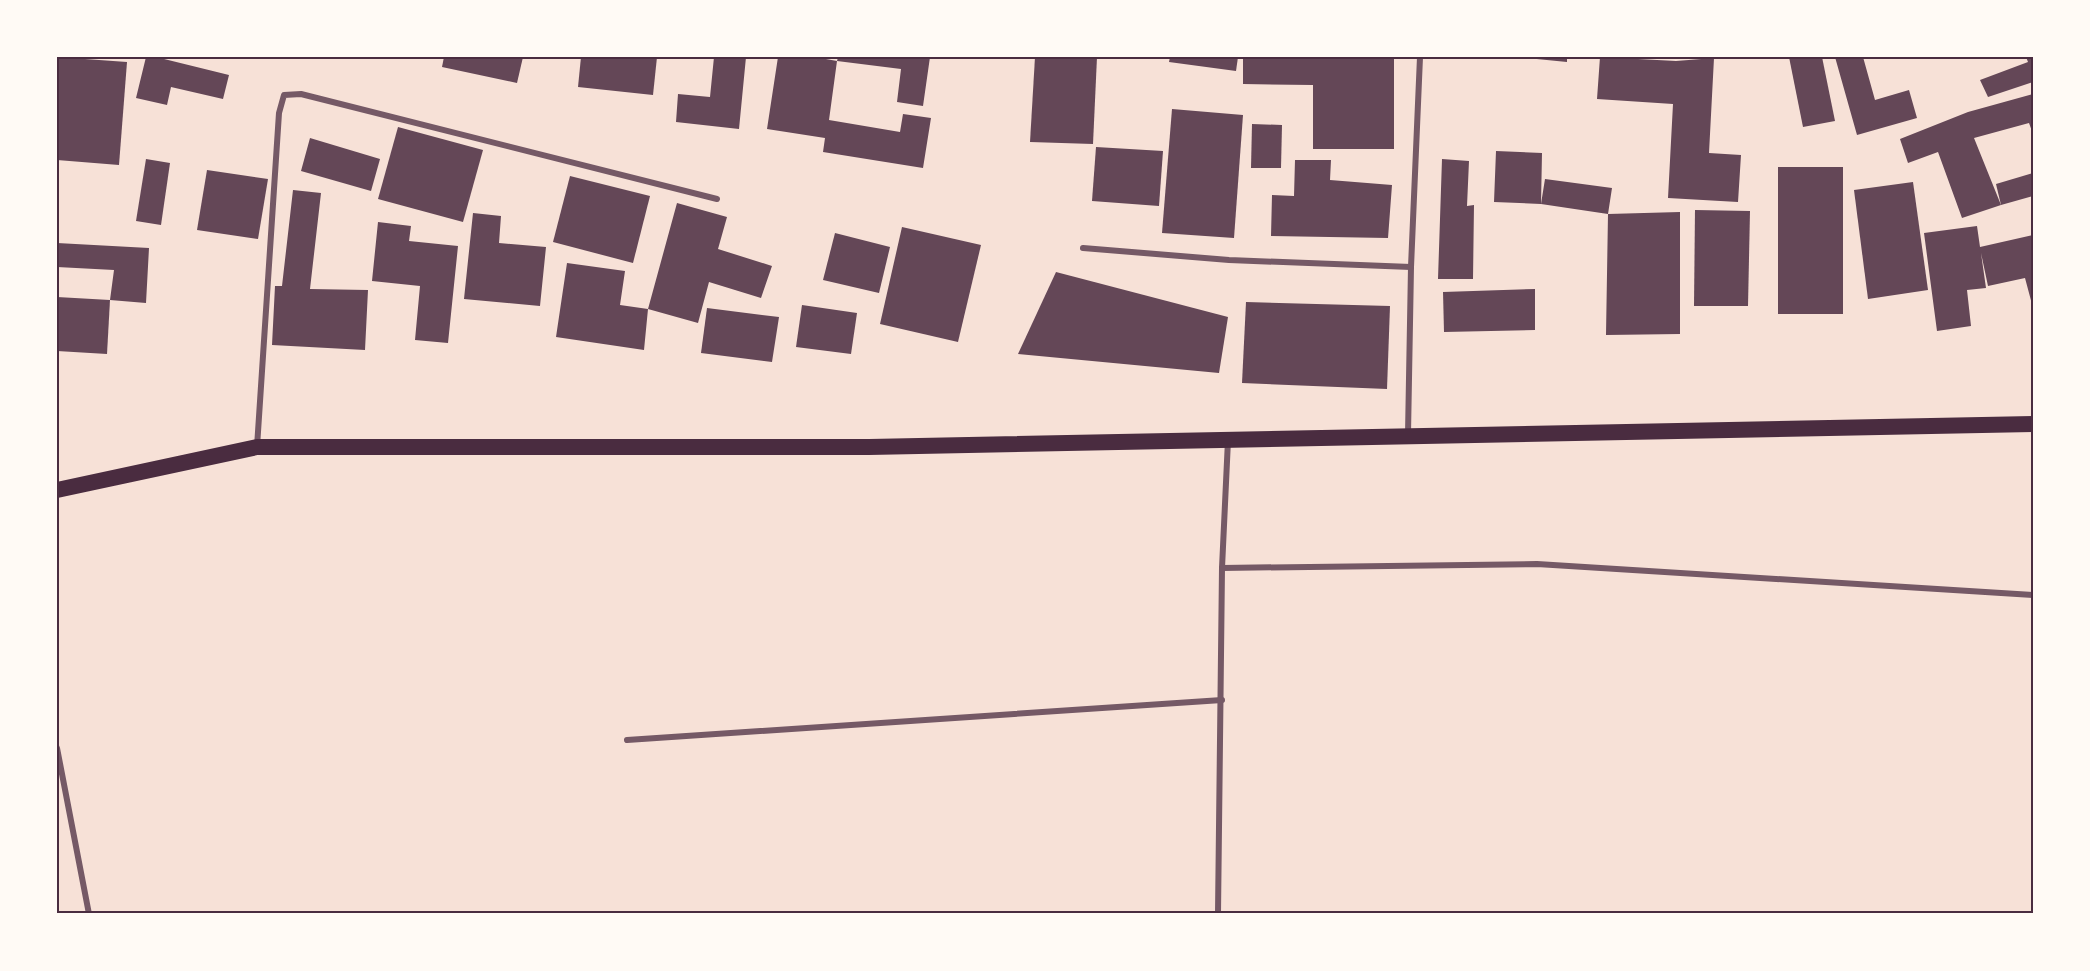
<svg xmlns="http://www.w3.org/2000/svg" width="2090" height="971" font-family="'Nunito Sans',sans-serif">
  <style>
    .building { fill: #644757 }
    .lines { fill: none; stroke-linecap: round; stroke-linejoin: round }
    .minor { stroke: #755966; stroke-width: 6 }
    .trunk { stroke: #4a2c40; stroke-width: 16 }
    .neatline { fill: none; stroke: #4a2c40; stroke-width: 2 }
  </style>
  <rect width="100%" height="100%" fill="#f7e1d7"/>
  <g class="building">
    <path d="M57,57L127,62L119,165L57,160Z"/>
    <path d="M146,57H156L229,75L223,99L171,87L167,105L136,98Z"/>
    <path d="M444,57H523L517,83L442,67Z"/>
    <path d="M581,57H657L653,95L578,87Z"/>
    <path d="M714,57H746L739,129L676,122L678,94L710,97Z"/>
    <path d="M778,57H815L837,61L829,120L900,132L903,114L931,118L923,168L823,152L825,138L767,129Z"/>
    <path d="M838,57H930L923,106L897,102L901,69L837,61Z"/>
    <path d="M1035,57H1097L1093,144L1030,142Z"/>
    <path d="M1170,57H1238L1236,71L1169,62Z"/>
    <path d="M1516,57H1567V62Z"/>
    <path d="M1600,57L1676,61L1714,58L1709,153L1741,155L1738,202L1668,198L1673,104L1597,99Z"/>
    <path d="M1789,57H1822L1835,121L1803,127Z"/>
    <path d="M1835,57H1863L1875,100L1909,90L1917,118L1857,135Z"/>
    <path d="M2026,57H2033V82L1988,97L1980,80L2028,62Z"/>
    <path d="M1243,58L1394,59V149H1313V85L1243,84Z"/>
    <path d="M2033,94V134L2029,123L1974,138L2001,205L1962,218L1938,152L1908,163L1900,139L1968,112Z"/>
    <path d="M1172,109L1243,115L1234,238L1162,233Z"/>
    <path d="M1252,124L1282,125L1281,168H1251Z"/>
    <path d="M398,127L483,150L463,222L378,199Z"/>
    <path d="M310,138L380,159L371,191L301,171Z"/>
    <path d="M1096,147L1163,151L1159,206L1092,201Z"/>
    <path d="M1496,151L1542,153L1541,204L1545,179L1612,188L1608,214L1680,212V334L1606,335L1608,214L1541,204L1494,202Z"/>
    <path d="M146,159L170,163L161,225L136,221Z"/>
    <path d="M1442,159L1469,161L1467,206L1474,205L1473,279H1438Z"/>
    <path d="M1295,160H1331L1330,180L1392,185L1388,238L1271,236L1272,195L1294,196Z"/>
    <rect x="1778" y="167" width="65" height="147"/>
    <path d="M207,170L268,179L258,239L197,230Z"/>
    <path d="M2033,173V196L2001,205L1996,184Z"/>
    <path d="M570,176L650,196L633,263L553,242Z"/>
    <path d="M1913,182L1928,290L1868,299L1854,190Z"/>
    <path d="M293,190L321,193L310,289L368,290L365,350L272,345L275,286H282Z"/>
    <path d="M677,203L727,217L718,249L772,266L761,298L709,282L698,323L648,309Z"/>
    <path d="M1695,210L1750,211L1748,306H1694Z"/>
    <path d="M473,213L501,216L499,243L546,247L540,306L464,299Z"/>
    <path d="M378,222L411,226L409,241L458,246L448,343L415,340L420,286L372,281Z"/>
    <path d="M1977,226L1980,247L2033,235V308L2025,278L1988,286L1981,253L1986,288L1967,290L1971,326L1937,331L1924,233Z"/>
    <path d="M902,227L981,245L958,342L880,324Z"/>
    <path d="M835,233L890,247L879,293L823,280Z"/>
    <path d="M57,243L149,248L146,303L110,300L114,270L57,267Z"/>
    <path d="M567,263L625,271L620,305L648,309L644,350L556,337Z"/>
    <path d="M1056,272L1228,317L1219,373L1018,354Z"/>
    <path d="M1535,289V330L1444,332L1443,292Z"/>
    <path d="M57,297L110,300L107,354L57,351Z"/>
    <path d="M1246,302L1390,306L1387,389L1242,383Z"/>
    <path d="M802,305L857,313L851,354L796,347Z"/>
    <path d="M707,308L779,317L772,362L701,353Z"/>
  </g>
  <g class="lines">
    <g class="minor">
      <path d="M1083,248L1229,260L1411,267"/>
      <path d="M1408,434L1411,267L1420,57"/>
      <path d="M257,447L279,113L284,95L301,94L717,199"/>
      <path d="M1222,568L1537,564L2033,595"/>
      <path d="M627,740L1222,700"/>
      <path d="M57,748L89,914"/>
      <path d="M1218,914L1222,568L1228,440"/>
    </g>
    <path class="trunk" d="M57,490L257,447H869L2033,424"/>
  </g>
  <rect width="2090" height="971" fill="none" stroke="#fffaf5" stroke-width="117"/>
  <rect x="58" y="58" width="1974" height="854" class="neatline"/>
</svg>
